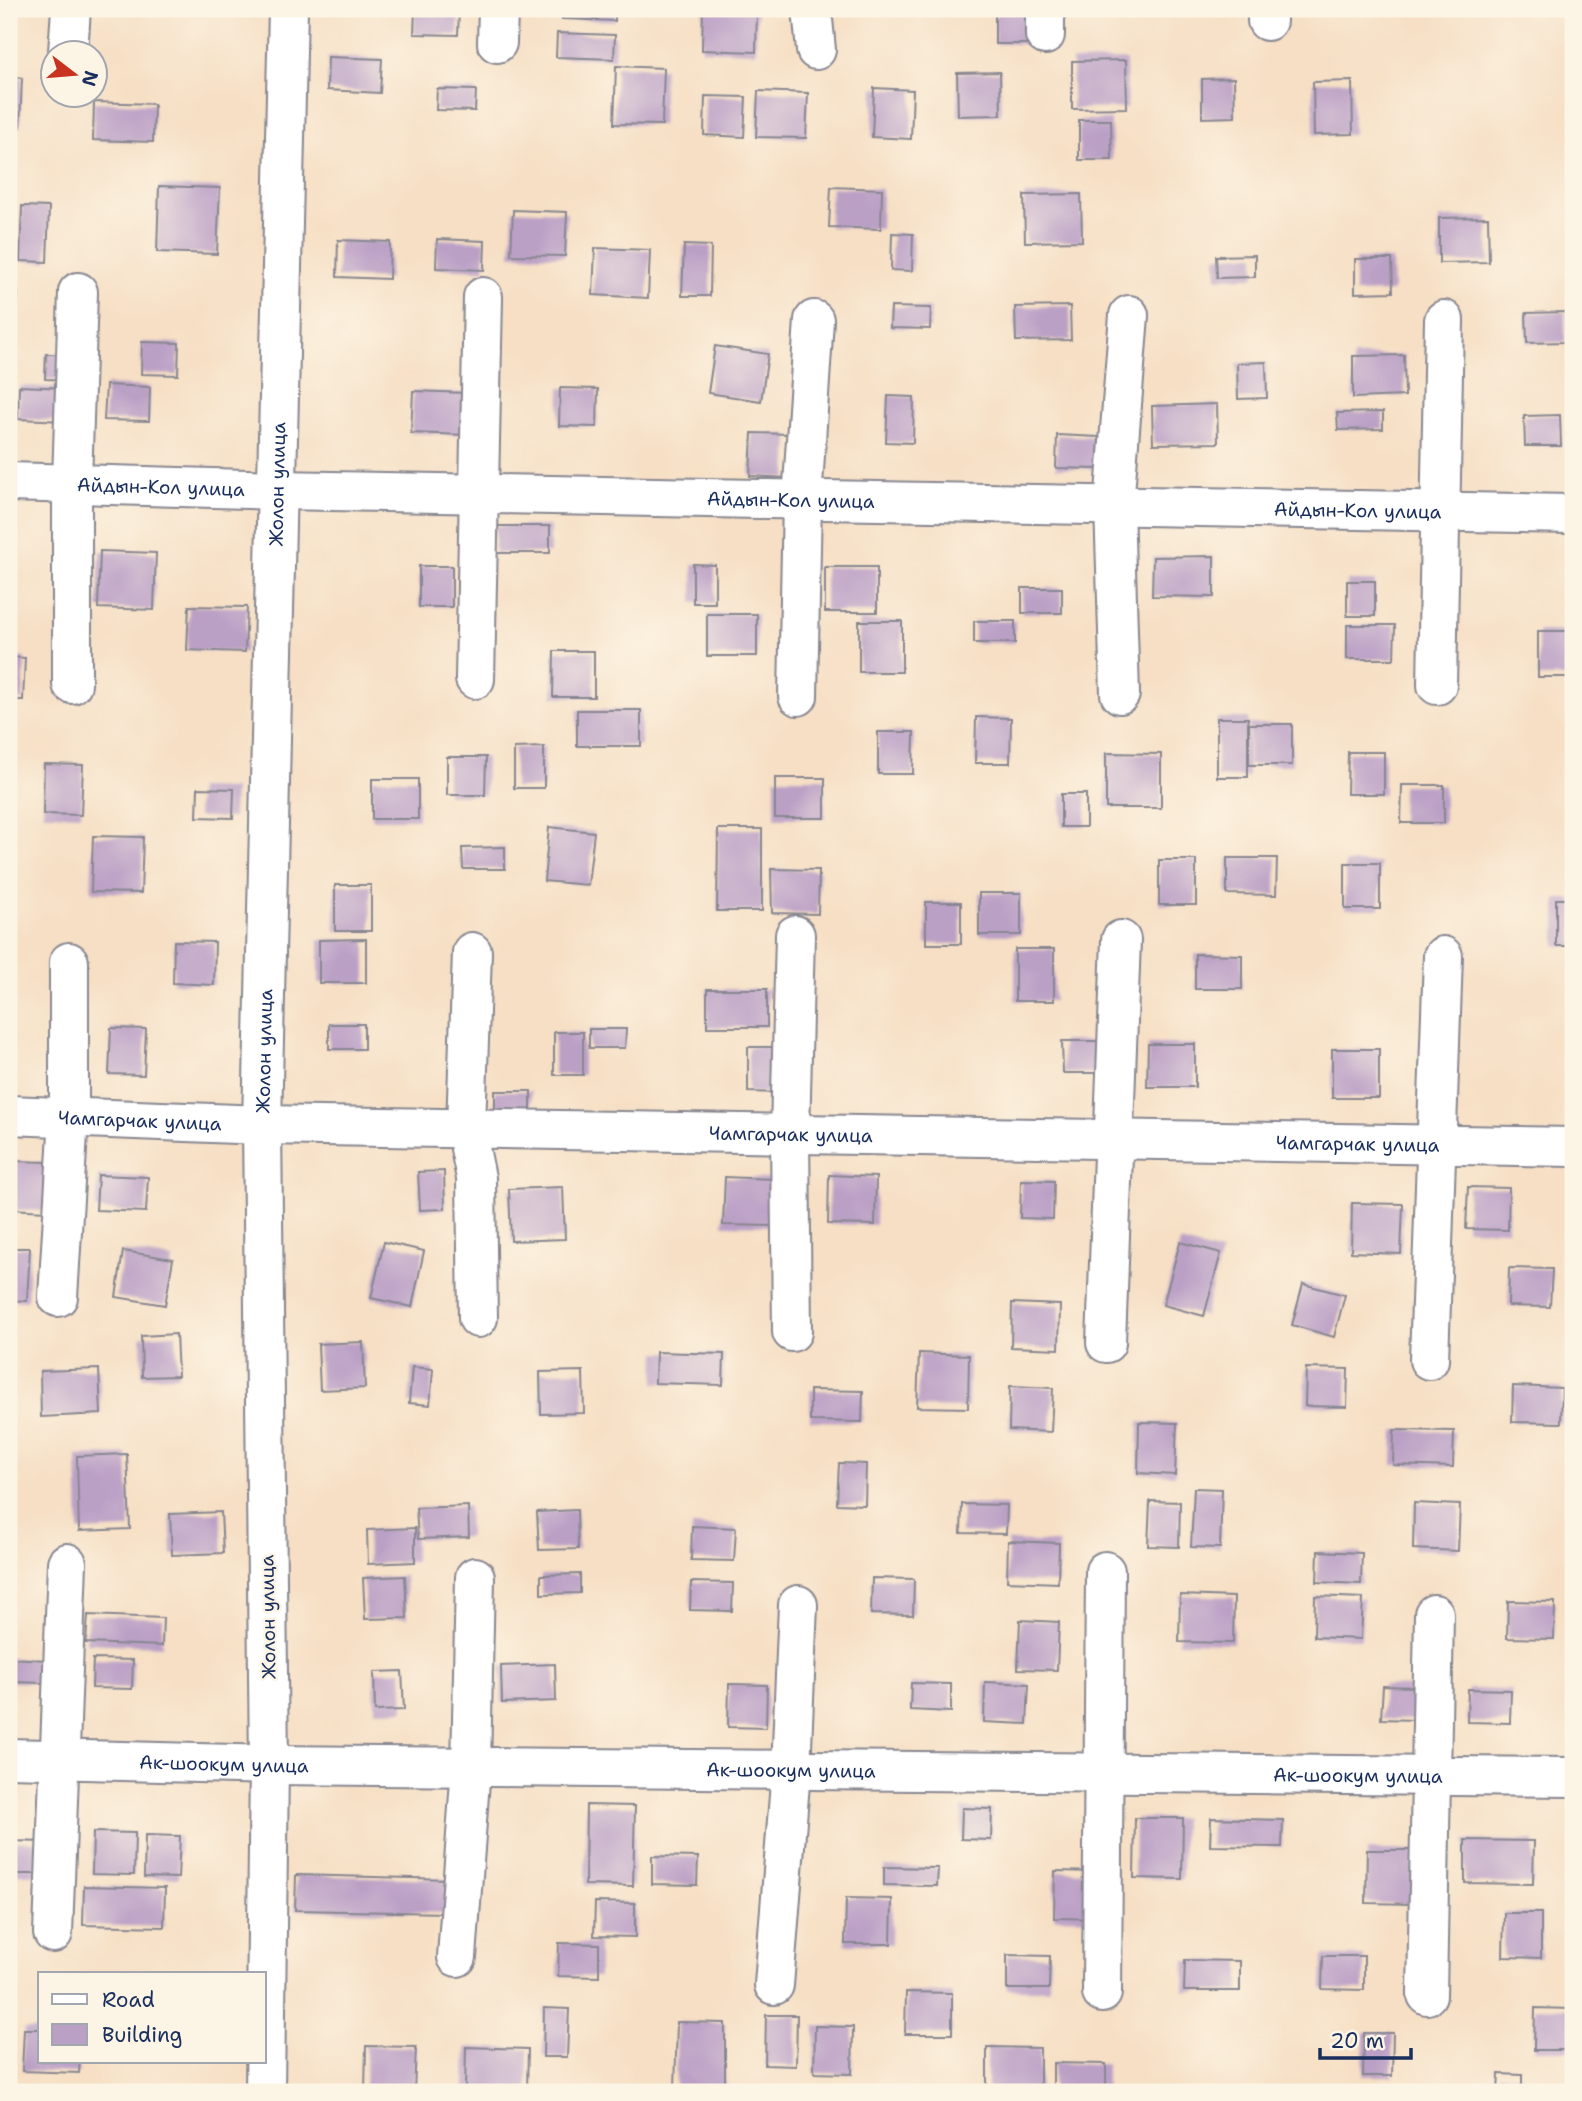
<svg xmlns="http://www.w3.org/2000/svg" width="1582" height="2101" font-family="'Shantell Sans',sans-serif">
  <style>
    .building { fill: #bba0c6 }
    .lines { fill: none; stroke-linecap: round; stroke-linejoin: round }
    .minor-casing { stroke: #888791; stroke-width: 42 }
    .minor { stroke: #fff; stroke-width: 38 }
    .labels { text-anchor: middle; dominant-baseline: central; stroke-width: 5; stroke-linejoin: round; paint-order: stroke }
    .street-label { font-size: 19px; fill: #1b2f5e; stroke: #fcf5e5 }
  </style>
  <rect width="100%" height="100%" fill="#fcf5e5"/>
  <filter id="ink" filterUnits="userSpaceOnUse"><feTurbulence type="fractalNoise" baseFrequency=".0143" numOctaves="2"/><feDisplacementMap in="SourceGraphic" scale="14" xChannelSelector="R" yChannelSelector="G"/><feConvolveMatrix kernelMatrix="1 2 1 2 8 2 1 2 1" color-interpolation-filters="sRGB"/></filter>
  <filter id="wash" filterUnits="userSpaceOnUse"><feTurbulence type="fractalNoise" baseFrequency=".00686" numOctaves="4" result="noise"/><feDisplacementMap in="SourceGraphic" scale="28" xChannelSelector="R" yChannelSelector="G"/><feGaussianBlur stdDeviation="1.57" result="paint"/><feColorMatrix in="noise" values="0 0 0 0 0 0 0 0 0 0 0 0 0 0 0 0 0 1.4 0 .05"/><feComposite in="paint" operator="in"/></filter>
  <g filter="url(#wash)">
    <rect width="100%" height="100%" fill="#f6dfc4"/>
    <g id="blocks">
      <g class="building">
        <path d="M415,9H459L458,35L414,34Z"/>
        <path d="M563,9H615V21L562,19Z"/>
        <path d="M703,9H757L756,52L702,50Z"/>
        <rect x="995" y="9" width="36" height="35"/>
        <path d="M557,33L615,35L614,59L556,57Z"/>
        <path d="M328,57L382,59L380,93L327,90Z"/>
        <path d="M1126,60L1127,108L1072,109V61Z"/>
        <path d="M616,66L664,68L662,125L614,124Z"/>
        <path d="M1000,72L1001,115L958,116L957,73Z"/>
        <path d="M9,77L22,78L20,127H9Z"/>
        <path d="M1234,78L1235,117L1202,118V79Z"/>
        <path d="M1352,81L1353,134L1314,135L1313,82Z"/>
        <path d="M874,88L913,90L911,139L872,137Z"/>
        <path d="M437,89L476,90L475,111L436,110Z"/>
        <path d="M758,91L808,93L806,138L756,137Z"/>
        <path d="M705,96L746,97L744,137L704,135Z"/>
        <path d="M94,102L154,104L153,142L93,140Z"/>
        <path d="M1079,120H1111L1112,160H1079Z"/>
        <path d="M159,186L220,188L217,254L157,252Z"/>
        <path d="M831,187L882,189L881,229L829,227Z"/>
        <path d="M1081,194L1082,241L1025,242L1024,195Z"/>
        <path d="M22,206L49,207L47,262L20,261Z"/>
        <path d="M513,210L567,212L565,256L511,255Z"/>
        <path d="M1488,217L1489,262L1439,263V218Z"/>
        <path d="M892,233L913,234L912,271L891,270Z"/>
        <path d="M437,239L485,241L484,270L436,268Z"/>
        <path d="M338,240L390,242L389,279L337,277Z"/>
        <path d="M684,245L711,246L710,296H682Z"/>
        <path d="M595,248L650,250L648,298L593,295Z"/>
        <path d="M1255,255V277L1217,278L1216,256Z"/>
        <path d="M1355,259H1392L1393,292L1355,293Z"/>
        <path d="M9,290L18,291L16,333L9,332Z"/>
        <path d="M1070,306L1071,340L1016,341L1015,307Z"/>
        <path d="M891,307L931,308L930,329L890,328Z"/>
        <path d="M1565,312V342L1527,343L1526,313Z"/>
        <path d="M142,342L179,343L178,375L141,374Z"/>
        <path d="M715,346L768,354L761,401L708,393Z"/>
        <path d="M46,354L75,355L74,380L45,379Z"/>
        <path d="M1404,355L1405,396L1353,398V356Z"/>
        <path d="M1266,362L1267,398L1238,399L1237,363Z"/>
        <path d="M106,385L150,387L149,421L104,420Z"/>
        <path d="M19,386L67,388L65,421L18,419Z"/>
        <path d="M560,388L598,389L597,427L559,426Z"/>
        <path d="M413,391L467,393L466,435L411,433Z"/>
        <path d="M888,396L914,397L913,443L886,442Z"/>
        <path d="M1217,404L1218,443L1153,444L1152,406Z"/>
        <path d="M1383,412V429L1338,430L1337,413Z"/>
        <path d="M1560,415L1561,446H1525L1524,416Z"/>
        <path d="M752,433L789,434L787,478L750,476Z"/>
        <path d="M1057,435L1099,437L1098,469L1056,468Z"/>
        <rect x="495" y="526" width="55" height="27"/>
        <path d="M100,551L156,553L154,610L98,608Z"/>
        <path d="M1214,556V597L1152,596L1153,557Z"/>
        <path d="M693,564L715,565V603H693Z"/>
        <rect x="419" y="566" width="33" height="41"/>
        <rect x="825" y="567" width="52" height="45"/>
        <rect x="1347" y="581" width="28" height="35"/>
        <rect x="1022" y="588" width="40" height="25"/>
        <path d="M189,606L247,607L245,652L187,650Z"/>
        <rect x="707" y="614" width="50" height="42"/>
        <rect x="859" y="621" width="43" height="51"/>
        <rect x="974" y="621" width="41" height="22"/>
        <path d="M1347,625H1395L1394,659H1347Z"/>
        <rect x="1538" y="631" width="35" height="46"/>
        <path d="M554,651H594V697H553Z"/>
        <path d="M9,657L25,658L23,700H9Z"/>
        <rect x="577" y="710" width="64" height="36"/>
        <path d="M976,717L1011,718L1010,763H975Z"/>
        <rect x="1217" y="718" width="31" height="59"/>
        <rect x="1249" y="724" width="43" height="41"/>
        <path d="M878,732H914L913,774H878Z"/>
        <path d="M544,747V788H514V748Z"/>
        <path d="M1348,752H1384V794H1347Z"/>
        <path d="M1106,753L1161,754V808H1106Z"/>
        <path d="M447,757H486L485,795H447Z"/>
        <path d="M44,764L83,765L81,815L43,814Z"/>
        <rect x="775" y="778" width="50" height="40"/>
        <rect x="372" y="779" width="46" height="40"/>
        <path d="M1402,785H1444V823H1401Z"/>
        <path d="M198,788L234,789L233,818L197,817Z"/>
        <rect x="1061" y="794" width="25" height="33"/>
        <path d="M549,827L594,832L588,885L544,881Z"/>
        <path d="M718,829H762V911H717Z"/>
        <path d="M93,836L143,837L141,893L91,892Z"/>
        <path d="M505,847V869H463L462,848Z"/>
        <path d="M1227,858H1277L1276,895L1227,894Z"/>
        <rect x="1159" y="860" width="37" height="45"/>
        <rect x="1345" y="863" width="35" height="46"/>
        <path d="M771,869L819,870L818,914L772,913Z"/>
        <rect x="335" y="885" width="36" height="46"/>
        <rect x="979" y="893" width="42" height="42"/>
        <rect x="1556" y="899" width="17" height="47"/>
        <rect x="926" y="902" width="35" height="42"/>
        <path d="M366,939V983H319V940Z"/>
        <path d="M174,941L215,942L214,985L173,983Z"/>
        <rect x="1015" y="949" width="39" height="52"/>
        <path d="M1195,954L1242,955V989H1195Z"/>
        <rect x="707" y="989" width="60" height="38"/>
        <rect x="329" y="1024" width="35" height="25"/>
        <path d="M111,1028L146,1029L144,1075L109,1074Z"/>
        <path d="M589,1029H626L625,1048H589Z"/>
        <rect x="554" y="1032" width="29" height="43"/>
        <path d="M1062,1041H1106V1073H1063Z"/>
        <path d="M1148,1044H1195V1087H1147Z"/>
        <path d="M748,1047H782V1093L748,1092Z"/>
        <rect x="1332" y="1049" width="47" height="49"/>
        <rect x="495" y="1091" width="36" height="21"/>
        <path d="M9,1161L48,1162L46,1211L9,1209Z"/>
        <path d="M444,1171L445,1209L420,1210L418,1172Z"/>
        <path d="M98,1175L148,1177L146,1212L96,1210Z"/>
        <path d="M829,1175L876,1177L875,1225L828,1224Z"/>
        <path d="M725,1177L774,1179L773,1226L723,1225Z"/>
        <path d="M1021,1180L1054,1181L1053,1219L1020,1218Z"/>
        <path d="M563,1187L565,1239L511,1241L509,1189Z"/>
        <path d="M1468,1187L1509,1188L1508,1230L1466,1229Z"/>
        <path d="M1352,1203L1403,1204L1401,1254L1351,1252Z"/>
        <path d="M384,1242L424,1251L412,1307L371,1298Z"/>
        <path d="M1180,1242L1221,1253L1204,1316L1163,1305Z"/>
        <path d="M9,1248H30L27,1301L9,1300Z"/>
        <path d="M123,1251L173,1259L165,1305L116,1297Z"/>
        <path d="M1509,1268L1552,1269L1550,1307L1508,1306Z"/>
        <path d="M1303,1284L1345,1295L1334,1337L1292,1325Z"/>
        <path d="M1012,1303L1060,1305L1059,1349L1011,1347Z"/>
        <path d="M176,1334L178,1376L142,1377L141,1336Z"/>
        <path d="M363,1342L365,1388L320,1390L318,1344Z"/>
        <path d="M656,1352L724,1354L723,1385L655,1383Z"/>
        <path d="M919,1353L969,1355L968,1408L917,1407Z"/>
        <path d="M412,1367L433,1369L430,1405L409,1403Z"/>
        <path d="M1306,1368L1348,1369L1347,1407L1305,1406Z"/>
        <path d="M99,1369L101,1414L41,1417L40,1371Z"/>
        <path d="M583,1371L584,1413L541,1414L540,1372Z"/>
        <path d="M1010,1386L1053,1388L1051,1432L1009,1430Z"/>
        <path d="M1513,1386L1562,1388L1561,1423L1512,1422Z"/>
        <path d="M810,1390L863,1391L862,1422L810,1421Z"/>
        <path d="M1139,1422L1177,1423L1175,1475L1138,1473Z"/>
        <path d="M1394,1430L1454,1431L1453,1467L1393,1465Z"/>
        <path d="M127,1454L130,1529L79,1531L77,1456Z"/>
        <path d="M839,1463L866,1464L865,1505L837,1504Z"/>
        <path d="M1194,1488L1222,1489L1220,1548L1191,1547Z"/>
        <path d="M1150,1501L1180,1502L1179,1547L1148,1546Z"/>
        <path d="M1414,1503L1460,1505L1458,1551L1413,1549Z"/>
        <path d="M962,1504L1007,1505L1006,1534L961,1533Z"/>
        <path d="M468,1506L469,1537L418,1539L416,1508Z"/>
        <path d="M577,1510L578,1549L539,1550L537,1512Z"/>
        <path d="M221,1512L223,1553L172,1555L170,1514Z"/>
        <path d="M692,1526L736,1528L734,1561L691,1560Z"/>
        <path d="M415,1528V1562L368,1564L367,1530Z"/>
        <path d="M1008,1541L1059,1543L1058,1583L1007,1581Z"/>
        <path d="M1318,1551L1362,1553L1361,1584L1317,1582Z"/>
        <path d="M580,1574V1593L541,1594V1575Z"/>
        <path d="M405,1576L407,1618L365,1619L363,1578Z"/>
        <path d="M872,1578L914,1579L913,1615L871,1614Z"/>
        <path d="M691,1582L733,1583L732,1611L690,1610Z"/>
        <path d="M1180,1595L1234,1597L1233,1643L1179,1642Z"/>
        <path d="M1315,1596L1363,1598L1361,1639L1314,1637Z"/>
        <path d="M1508,1601L1555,1602L1554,1639L1507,1638Z"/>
        <path d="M88,1615L163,1618L162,1646L86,1643Z"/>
        <path d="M1020,1620L1059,1622L1057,1670L1018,1669Z"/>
        <path d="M9,1658L47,1660L46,1683L9,1682Z"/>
        <path d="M93,1659L133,1660L132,1689L92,1688Z"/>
        <path d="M555,1664L556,1701L502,1703L501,1666Z"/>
        <path d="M402,1671L404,1710L375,1711L374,1672Z"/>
        <path d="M985,1682L1029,1684L1027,1724L984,1722Z"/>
        <path d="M911,1683L951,1684V1712L910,1710Z"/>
        <path d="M729,1684L767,1685L766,1728L728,1727Z"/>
        <path d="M1383,1686L1417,1687L1416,1720L1381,1719Z"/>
        <path d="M1468,1689L1511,1690L1510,1723L1467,1722Z"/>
        <path d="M586,1805L635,1806L633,1886L585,1885Z"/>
        <path d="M962,1808L992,1809L991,1840L961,1839Z"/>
        <path d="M1135,1818H1183L1182,1879L1134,1878Z"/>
        <path d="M1211,1818L1283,1820L1282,1847L1210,1846Z"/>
        <path d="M93,1832L135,1833L134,1875L92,1874Z"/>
        <path d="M145,1835L180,1836L178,1878L144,1877Z"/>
        <path d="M1465,1840L1534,1841L1533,1884L1465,1883Z"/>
        <path d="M9,1841L46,1842L45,1874H9Z"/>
        <path d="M1367,1850H1414L1413,1904L1366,1903Z"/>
        <path d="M652,1856L698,1857L697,1885L652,1884Z"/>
        <path d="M884,1867L938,1868L937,1886L884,1885Z"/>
        <path d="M1055,1871L1102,1872L1101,1919L1054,1918Z"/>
        <path d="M296,1875L449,1879L448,1913L295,1910Z"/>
        <path d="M84,1886L165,1888L164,1927L83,1925Z"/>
        <path d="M846,1898L892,1899L891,1944H845Z"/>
        <path d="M595,1902L635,1903V1937L594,1936Z"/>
        <path d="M1504,1913H1541V1958L1503,1957Z"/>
        <path d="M559,1943L599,1944V1977L558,1976Z"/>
        <path d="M1007,1955L1050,1956L1049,1989H1007Z"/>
        <path d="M1323,1956H1364V1990L1322,1989Z"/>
        <path d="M1185,1960L1240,1961V1991H1184Z"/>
        <path d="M906,1992L952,1993V2034H905Z"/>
        <path d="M544,2008L569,2009L567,2057H543Z"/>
        <path d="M1535,2008L1573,2009V2050H1534Z"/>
        <path d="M766,2015H797L796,2066L765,2065Z"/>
        <path d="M677,2022L725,2023V2090L675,2089Z"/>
        <path d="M815,2026L853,2027L852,2074L814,2073Z"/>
        <path d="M24,2029H40V2061H80L79,2073L22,2071Z"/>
        <path d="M1364,2033H1393L1392,2076H1363Z"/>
        <path d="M366,2046L416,2047L414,2092H365Z"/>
        <path d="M466,2047L528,2049L527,2091L465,2090Z"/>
        <path d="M987,2047L1040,2048V2089L987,2088Z"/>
        <path d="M1053,2063L1106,2064V2092H1053Z"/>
        <path d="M1499,2074L1522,2075V2092H1498Z"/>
      </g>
    </g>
  </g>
  <g filter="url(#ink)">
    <use href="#blocks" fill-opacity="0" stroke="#888791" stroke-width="2"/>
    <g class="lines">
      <defs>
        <g id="minor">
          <path d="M812,9L816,50"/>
          <path d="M1045,9V35"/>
          <path d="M1267,9V21"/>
          <path d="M497,43L498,9"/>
          <path d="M68,52L71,9"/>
          <path id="s1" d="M9,482L278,490L1573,514"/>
          <path d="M475,679L483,297"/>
          <path d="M72,684V482L78,292"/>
          <path d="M1437,685L1444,320"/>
          <path d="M1120,694L1114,506L1129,315"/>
          <path d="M798,696L802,500L814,320"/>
          <path d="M472,952L466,1128L476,1178L478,1318"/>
          <path id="s2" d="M9,1115L262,1125L1573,1147"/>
          <path d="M58,1297L69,1117V962"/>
          <path d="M792,1332L790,1134L795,935"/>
          <path d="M1106,1343L1121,940"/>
          <path d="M1429,1360L1443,956"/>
          <path id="s3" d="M9,1758L269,1765L1573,1777"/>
          <path d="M53,1933L67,1563"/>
          <path d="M457,1957L471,1767L475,1577"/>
          <path d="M774,1985L791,1770L798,1605"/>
          <path d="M1102,1993L1105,1571"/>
          <path d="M1427,1995L1434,1614"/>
          <path id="s4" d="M265,2092L269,1765L262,1125L288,9"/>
        </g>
      </defs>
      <use href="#minor" class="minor-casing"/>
      <use href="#minor" class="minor"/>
    </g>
  </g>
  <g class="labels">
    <g class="street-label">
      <text stroke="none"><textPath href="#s4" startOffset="1608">Жолон улица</textPath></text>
      <text stroke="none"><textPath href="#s1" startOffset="152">Айдын-Кол улица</textPath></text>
      <text stroke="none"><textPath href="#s1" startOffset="782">Айдын-Кол улица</textPath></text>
      <text stroke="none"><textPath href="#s1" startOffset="1349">Айдын-Кол улица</textPath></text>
      <text stroke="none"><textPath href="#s4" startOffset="1041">Жолон улица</textPath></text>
      <text stroke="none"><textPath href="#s2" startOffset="131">Чамгарчак улица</textPath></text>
      <text stroke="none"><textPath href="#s2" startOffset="782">Чамгарчак улица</textPath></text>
      <text stroke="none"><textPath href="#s2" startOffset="1349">Чамгарчак улица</textPath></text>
      <text transform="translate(268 1617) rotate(-91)">Жолон улица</text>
      <text stroke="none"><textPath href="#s3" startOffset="215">Ак-шоокум улица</textPath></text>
      <text stroke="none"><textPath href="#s3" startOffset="782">Ак-шоокум улица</textPath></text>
      <text stroke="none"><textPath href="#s3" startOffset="1349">Ак-шоокум улица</textPath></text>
    </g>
  </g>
  <rect width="1582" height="2101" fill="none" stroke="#fcf5e5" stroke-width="35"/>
  <rect x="38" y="1972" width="228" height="91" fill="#fcf5e5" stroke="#a2a6af" stroke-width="2"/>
  <rect x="52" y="1994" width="35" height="10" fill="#ffffff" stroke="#a2a6af" stroke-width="2"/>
  <text x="102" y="2007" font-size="21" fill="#1b2f5e">Road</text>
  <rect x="52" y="2024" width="35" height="21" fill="#bba0c6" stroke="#a2a6af" stroke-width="2"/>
  <text x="102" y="2042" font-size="21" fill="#1b2f5e">Building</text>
  <g transform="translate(74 74) rotate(106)"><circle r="33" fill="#fcf5e5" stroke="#a2a6af" stroke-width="2"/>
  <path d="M0-5L12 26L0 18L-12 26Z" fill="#c8321e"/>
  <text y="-10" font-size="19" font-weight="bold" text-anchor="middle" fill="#1b2f5e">N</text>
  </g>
  <path d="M1320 2048v10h91v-10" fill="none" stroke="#1b2f5e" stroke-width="3.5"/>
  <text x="1330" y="2048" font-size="21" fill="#1b2f5e" stroke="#fcf5e5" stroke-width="5" paint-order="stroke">20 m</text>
</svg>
